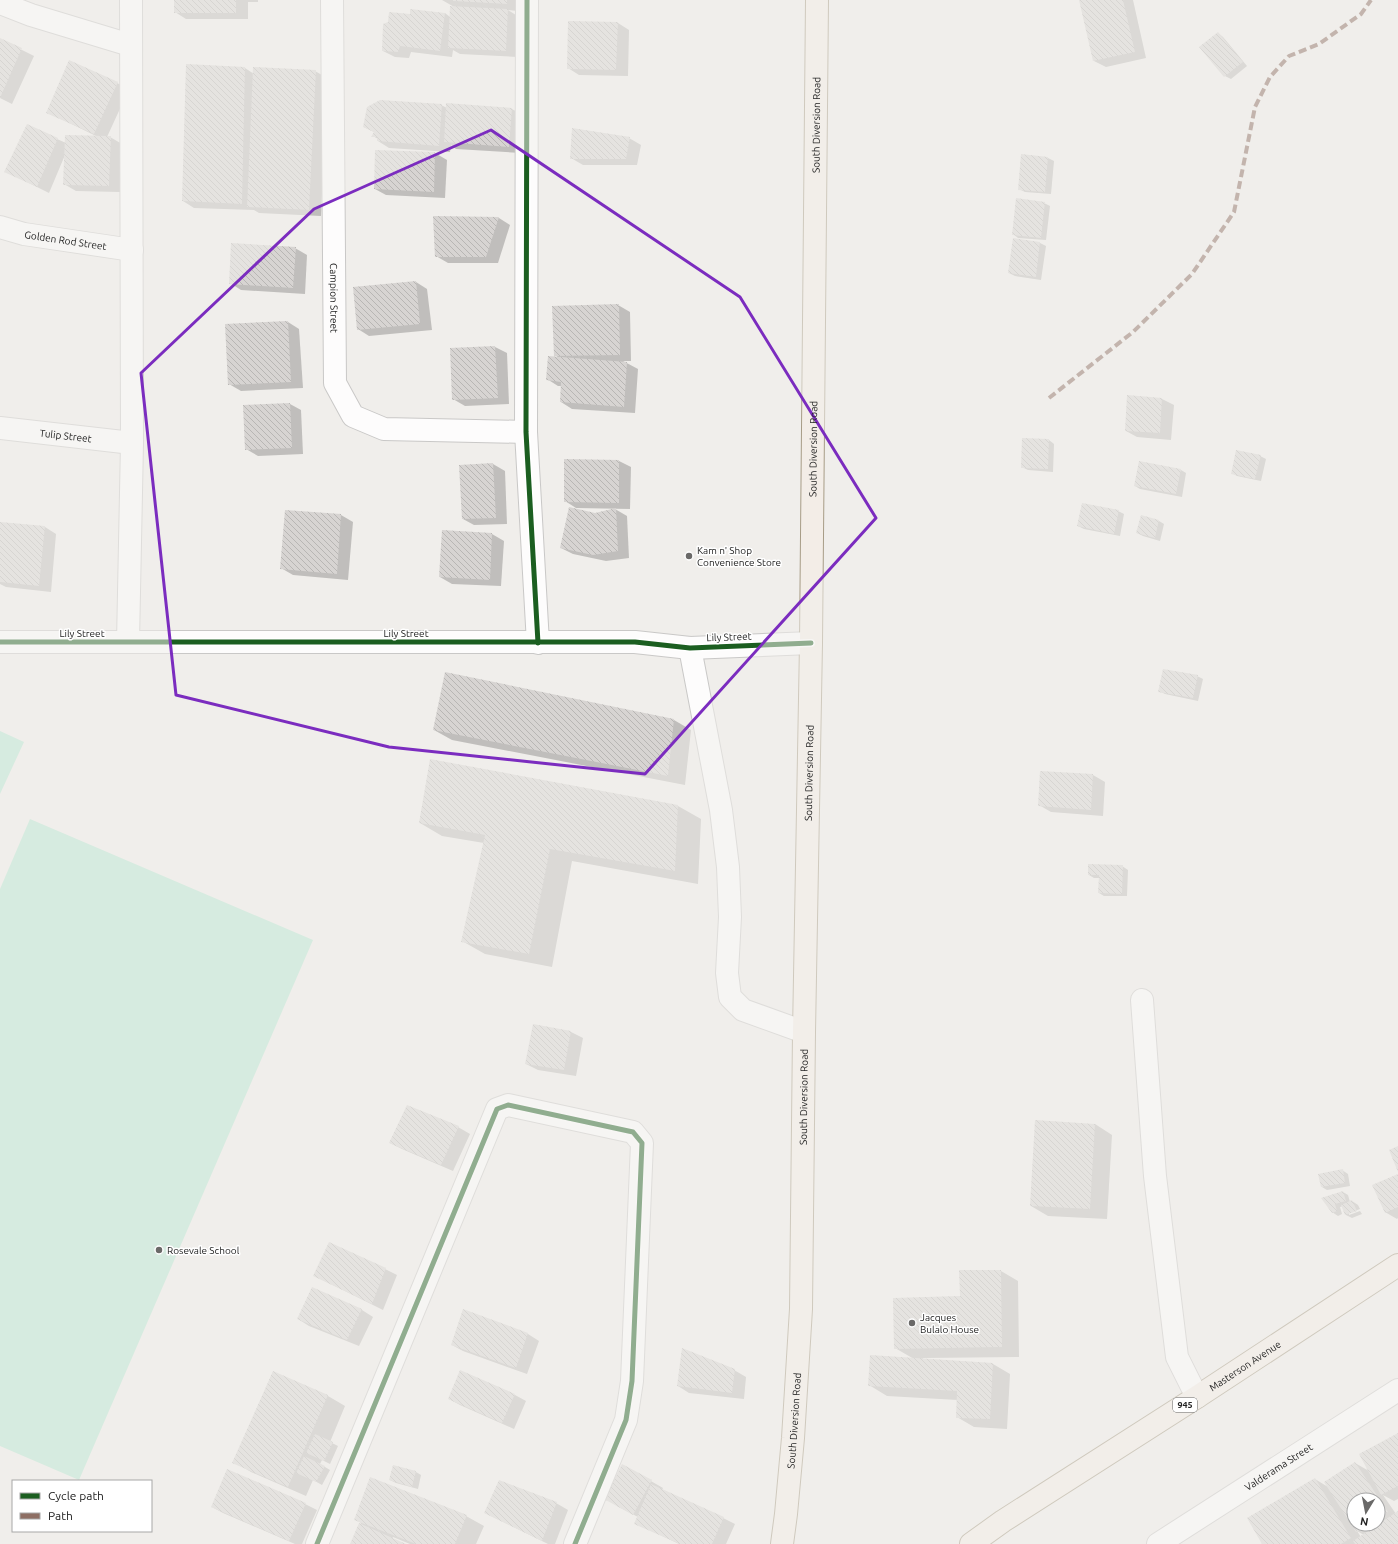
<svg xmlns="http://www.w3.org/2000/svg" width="1398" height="1544" font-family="Ubuntu,sans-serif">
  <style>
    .pitch { fill: #b7e6d2 }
    .shadow { fill: #0003; fill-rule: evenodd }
    .building { fill: url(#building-back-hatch) }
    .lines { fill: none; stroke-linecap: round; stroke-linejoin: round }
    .minor-casing { stroke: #c9c8c7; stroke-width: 24 }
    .major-casing { stroke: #a79c86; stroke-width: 24 }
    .minor { stroke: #fdfcfc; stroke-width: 22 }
    .major { stroke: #f3ede7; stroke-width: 22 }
    .quiet { stroke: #8d6e63; stroke-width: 4; stroke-dasharray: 8 4; stroke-linecap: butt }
    .cycleway-casing { stroke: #fff; stroke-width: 8 }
    .cycleway { stroke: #1b5e20; stroke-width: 5 }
    .marked { fill: none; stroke: #7b2cbf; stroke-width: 3; stroke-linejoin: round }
    .poi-dot { fill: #6a6968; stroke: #fff; stroke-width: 1.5 }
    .labels { text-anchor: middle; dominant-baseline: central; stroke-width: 3; stroke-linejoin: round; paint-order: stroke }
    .shield { fill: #fff; stroke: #646464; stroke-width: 1 }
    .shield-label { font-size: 9px; font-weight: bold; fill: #222 }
    .street-label { font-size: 10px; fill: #222; stroke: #fff }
    .poi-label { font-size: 10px; fill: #222; stroke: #fff; text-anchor: start }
  </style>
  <defs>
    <pattern id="building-back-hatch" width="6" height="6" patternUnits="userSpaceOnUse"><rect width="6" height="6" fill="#d7d4d2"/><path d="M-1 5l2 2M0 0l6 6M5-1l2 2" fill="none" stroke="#b8b6b4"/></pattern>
  </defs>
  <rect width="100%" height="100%" fill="#f0eeeb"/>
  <g class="pitch">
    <path d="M0,731L24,742L0,794Z"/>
    <path d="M30,819L313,940L79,1480L0,1446V889Z"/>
  </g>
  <g class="shadow">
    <path d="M175,0H258V2H248V19H186L175,12Z"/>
    <path d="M442,0H519L518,11L508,10L519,17L518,57L460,54L453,50L452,57L411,52L409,58L395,57L383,51L411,15L445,13L450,17L456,8Z"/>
    <path d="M1080,0H1133L1146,58L1106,67L1094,61Z"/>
    <path d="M618,23L629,30L628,76L579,75L568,68Z"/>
    <path d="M1218,33L1223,37L1247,66L1231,79L1225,76Z"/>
    <path d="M0,39L34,56L12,104L0,98Z"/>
    <path d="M245,68L254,74L315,71L327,78L321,216L259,213L254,210L194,208L183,201Z"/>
    <path d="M117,83L129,89L107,137H110L122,144L120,192L76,191L64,184L65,155L49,193L5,171L57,139L66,143L98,137L47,112Z"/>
    <path d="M447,104L512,109L524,116L521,153L456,149L451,145L450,152L389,148L378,141V139L373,136L374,132L364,127L441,105L447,108Z"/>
    <path d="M629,138L641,145L637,165H583L571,158Z"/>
    <path d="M376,151L435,153L447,160L445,198L386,195L375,189Z"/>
    <path d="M1022,155L1048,158L1054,161L1051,194L1025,192L1019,189Z"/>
    <path d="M1044,203L1050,206L1046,240L1018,238L1013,234Z"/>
    <path d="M434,217L499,218L510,225L498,263H448L436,256Z"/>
    <path d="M1014,239L1040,243L1046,246L1041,280L1015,276L1009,273Z"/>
    <path d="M295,248L307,255L305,294L241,290L230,283Z"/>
    <path d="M416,282L427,289L432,330L369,336L358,329Z"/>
    <path d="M618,305L630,312L631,361H623L638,369L635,413L572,409L561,402L562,386H558L547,379L559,358L555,355Z"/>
    <path d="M288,322L299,329L303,388L241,391L229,384Z"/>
    <path d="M495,347L507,353L509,404L465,406L453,399Z"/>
    <path d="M1128,396L1162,399L1174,405L1171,440L1137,437L1126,431Z"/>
    <path d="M290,404L301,410L303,454L258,456L246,449Z"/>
    <path d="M1049,440L1054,444L1053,472L1028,470L1022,467Z"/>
    <path d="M1260,456L1266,459L1261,481L1237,476L1232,473Z"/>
    <path d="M619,461L631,467L630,509L576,508L565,501Z"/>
    <path d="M493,464L505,471L507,524L474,525L463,519L460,466Z"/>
    <path d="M1181,470L1186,473L1182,497L1140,489L1135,486Z"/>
    <path d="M615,509L627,516L629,558L606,561L573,554L561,548L595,514Z"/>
    <path d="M286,511L341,515L353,522L348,580L293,575L281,568Z"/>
    <path d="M1118,511L1124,514L1120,536L1084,529L1078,526Z"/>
    <path d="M1159,521L1164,524L1160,541L1143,536L1137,533Z"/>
    <path d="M0,526L45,527L56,534L51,592L6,587L0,584Z"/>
    <path d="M443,531L492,534L504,541L501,586L452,584L440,577Z"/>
    <path d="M446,673L674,720L691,730L685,785L452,740L434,730Z"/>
    <path d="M1197,676L1203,679L1198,701L1165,694L1159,691Z"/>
    <path d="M1041,772L1093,775L1105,782L1103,816L1051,812L1039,805Z"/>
    <path d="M678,806L701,819L698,884L572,861L552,967L485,954L462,941L484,843L442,836L420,823Z"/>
    <path d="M1122,866L1128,870L1127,896H1104L1099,893L1100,878H1094L1089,875Z"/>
    <path d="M534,1026L571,1032L583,1038L576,1076L538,1070L526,1064Z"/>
    <path d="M1095,1124L1112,1135L1107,1219L1048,1216L1031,1206Z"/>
    <path d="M458,1127L470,1134L453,1171L402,1149L390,1143Z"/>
    <path d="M1342,1170L1348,1174L1350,1186L1327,1190L1322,1187Z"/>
    <path d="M1398,1175V1218L1397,1219L1385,1212Z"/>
    <path d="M1343,1192L1348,1195L1350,1202L1352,1201L1358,1205L1360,1209L1349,1213V1215L1360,1211L1362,1214L1352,1218L1346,1215L1343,1206L1340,1207L1342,1214L1338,1216L1332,1212L1323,1198Z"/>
    <path d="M385,1269L397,1275L383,1310L315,1276Z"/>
    <path d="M1001,1271L1018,1281L1019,1357L923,1358V1360L993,1364L1010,1374L1007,1429L974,1427L957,1417L958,1400L887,1396L869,1385L914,1359L895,1348Z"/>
    <path d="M312,1289L362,1310L373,1317L359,1346L309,1326L298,1319Z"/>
    <path d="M464,1311L528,1334L539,1341L527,1374L463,1351L452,1345Z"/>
    <path d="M734,1370L746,1377L744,1399L689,1393L678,1386Z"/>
    <path d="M273,1372L328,1396L345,1406L330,1442L338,1446L330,1464L322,1460L320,1464L330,1470L322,1485L313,1480L306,1496L251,1472L234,1462Z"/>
    <path d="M515,1395L526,1401L514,1429L460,1405L449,1399Z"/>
    <path d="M1398,1434V1499L1394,1501L1383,1495L1396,1514L1398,1513V1544H1263L1315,1479L1328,1487L1355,1463L1369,1471ZM1354,1500H1378V1524H1354ZM1357,1531L1364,1535L1361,1537Z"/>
    <path d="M623,1465L663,1488L662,1490L723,1518L735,1524L726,1544H679L635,1523L638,1517L617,1506Z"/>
    <path d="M416,1472L421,1475L418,1489L396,1483L390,1480Z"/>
    <path d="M556,1503L568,1510L555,1544H548L485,1513Z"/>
    <path d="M305,1504L317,1510L302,1544H295L223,1513L212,1507Z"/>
    <path d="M466,1516L484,1526L476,1544H410L393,1537L392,1539L403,1544H351L361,1523L355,1519Z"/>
  </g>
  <g class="building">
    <rect x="174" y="0" width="62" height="13"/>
    <path d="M453,0H507V4L453,1Z"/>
    <path d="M1079,0H1123L1135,52L1093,61Z"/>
    <path d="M450,6L508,9L506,51L448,48Z"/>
    <path d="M410,9L445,13L440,51L400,46L398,52L382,51L383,24L388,22L389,12L410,14Z"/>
    <path d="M568,21L618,22L616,70L567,69Z"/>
    <path d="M1218,32L1243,62L1224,77L1199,47Z"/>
    <path d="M0,38L22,48L0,98Z"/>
    <path d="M69,60L118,82L94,134L46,113Z"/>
    <path d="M186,64L245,67L242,204L182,201Z"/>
    <path d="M253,67L316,70L309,210L247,207Z"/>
    <path d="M380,100L442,104L439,146L377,141V137H371L374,132L363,127L367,107Z"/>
    <path d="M446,103L512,108L509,147L444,142Z"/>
    <path d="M27,124L58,138L37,187L4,172Z"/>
    <path d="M572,128L630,137L626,159H570Z"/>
    <path d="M65,135L111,136L109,186L63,185Z"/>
    <path d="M375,150L435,152L434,192L374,189Z"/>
    <path d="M1021,154L1048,157L1045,192L1018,190Z"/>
    <path d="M1016,198L1045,202L1041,238L1012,235Z"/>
    <path d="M433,216L499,217L486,257H435Z"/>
    <path d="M1013,238L1040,242L1036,277L1008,273Z"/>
    <path d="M231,243L296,247L293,288L229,284Z"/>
    <path d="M416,281L420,324L357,330L353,287Z"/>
    <path d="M619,304L620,355L554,356L552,306Z"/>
    <path d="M288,321L291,382L228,385L225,324Z"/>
    <path d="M495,346L498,398L452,400L450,348Z"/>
    <path d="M548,356L627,362L624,407L560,402L561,382L546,380Z"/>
    <path d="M1127,395L1162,398L1160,433L1125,431Z"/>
    <path d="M290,403L292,448L245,450L243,405Z"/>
    <path d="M1022,438L1049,439L1048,469L1021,468Z"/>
    <path d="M1236,450L1261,455L1255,479L1231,474Z"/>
    <path d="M564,459L619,460V503L564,502Z"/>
    <path d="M1139,461L1181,469L1176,494L1134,486Z"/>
    <path d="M493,463L496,518L462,519L459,465Z"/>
    <path d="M1082,503L1119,510L1114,534L1077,526Z"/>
    <path d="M569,507L595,513L616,508L618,551L593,555L560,548Z"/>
    <path d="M285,510L341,514L337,574L280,569Z"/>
    <path d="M1141,515L1159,520L1155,538L1136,533Z"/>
    <path d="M0,522L45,526L39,586L0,582Z"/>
    <path d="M442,530L492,533L490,580L439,577Z"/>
    <path d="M1163,669L1198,675L1193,698L1158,692Z"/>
    <path d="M445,672L674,719L668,776L433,730Z"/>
    <path d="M430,759L678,805L675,871L550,849L529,954L461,942L485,835L419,823Z"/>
    <path d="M1040,771L1093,774L1091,810L1038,806Z"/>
    <path d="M1088,864L1123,865L1122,894L1098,893L1099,875H1088Z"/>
    <path d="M533,1024L571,1031L564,1070L525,1064Z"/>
    <path d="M407,1105L459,1126L441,1165L389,1143Z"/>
    <path d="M1035,1120L1095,1124L1090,1209L1030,1206Z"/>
    <path d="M1398,1146V1172L1389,1150Z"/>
    <path d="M1343,1169L1345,1183L1321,1187L1318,1174Z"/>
    <path d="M1398,1174V1207L1385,1213L1372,1185Z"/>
    <path d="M1343,1191L1346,1201L1335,1204L1337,1211L1332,1213L1321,1198Z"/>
    <path d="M1352,1200L1357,1211L1345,1215L1341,1205Z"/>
    <path d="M329,1242L386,1268L372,1304L313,1276Z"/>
    <path d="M959,1270H1001L1002,1347L894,1349L893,1298L960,1296Z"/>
    <path d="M312,1287L362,1309L347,1340L297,1319Z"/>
    <path d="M463,1309L528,1333L516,1368L451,1345Z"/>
    <path d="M682,1348L735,1369L732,1393L677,1386Z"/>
    <path d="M870,1355L993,1363L990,1419L956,1418L957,1391L868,1386Z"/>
    <path d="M460,1370L515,1394L502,1423L448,1399Z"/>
    <path d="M273,1371L328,1395L288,1487L232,1463Z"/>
    <path d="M1398,1433V1486L1381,1495L1359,1454Z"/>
    <path d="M315,1434L333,1442L324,1461L306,1453Z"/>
    <path d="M304,1456L325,1466L316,1482L296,1473Z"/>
    <path d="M1355,1462L1388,1512L1378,1518V1500H1354V1524H1369L1356,1532L1324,1482Z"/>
    <path d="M622,1464L652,1480L633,1515L604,1499Z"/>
    <path d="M393,1465L416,1471L412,1487L389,1480Z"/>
    <path d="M227,1469L306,1503L289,1541L211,1507Z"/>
    <path d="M370,1477L467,1515L455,1544H416L354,1520Z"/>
    <path d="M1315,1478L1351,1538L1341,1544H1262L1247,1518Z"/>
    <path d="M499,1480L557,1502L542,1541L484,1513Z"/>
    <path d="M651,1484L724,1517L712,1544H680L634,1524Z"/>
    <path d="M1398,1511V1544H1355L1353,1541Z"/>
    <path d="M359,1523L406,1544H350Z"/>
  </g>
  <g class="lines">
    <defs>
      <g id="minor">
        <path id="s1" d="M332,0L335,383L353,416L384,429L526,432"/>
        <path d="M527,0L526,432L538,643"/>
        <path d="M0,3L31,15L130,45"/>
        <path id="s2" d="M0,227L24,234L132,250"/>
        <path id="s3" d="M0,428L132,443"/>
        <path d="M0,642H635L690,648L811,643"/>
        <path d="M128,642L132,443L131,0"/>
        <path d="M690,648L721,810L728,867L730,917L727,973L730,997L743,1010L804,1032"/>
        <path d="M1142,1000L1155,1176L1177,1357L1197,1397"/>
        <path d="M317,1544L497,1109L508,1105L633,1132L642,1143L632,1381L626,1420L575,1544"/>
        <path id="s4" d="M1158,1544L1398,1390"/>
      </g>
      <g id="major">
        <path id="s5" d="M782,1544L786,1514L793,1438L801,1309L804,1032L811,643L817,0"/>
        <path id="s6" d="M971,1544L1003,1521L1197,1397L1398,1265"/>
      </g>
    </defs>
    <use href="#minor" class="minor-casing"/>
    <use href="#major" class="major-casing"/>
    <use href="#minor" class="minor"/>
    <use href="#major" class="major"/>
    <path class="quiet" d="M1049,398L1133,332L1192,274L1234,212L1255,107L1270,77L1289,56L1319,44L1361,14L1371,0"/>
    <defs>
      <g id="cycleway">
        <path d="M527,0L526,432L538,643"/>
        <path d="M0,642H635L690,648L811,643"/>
        <path d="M317,1544L497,1109L508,1105L633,1132L642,1143L632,1381L626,1420L575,1544"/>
      </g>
    </defs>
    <use href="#cycleway" class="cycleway-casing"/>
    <use href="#cycleway" class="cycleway"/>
  </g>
  <path d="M0 0H1398V1544H0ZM491,130L740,297L876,518L645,774L389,747L176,695L141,373L314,209Z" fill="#f0eeeb" fill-opacity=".55" fill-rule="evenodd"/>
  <path class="marked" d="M491,130L740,297L876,518L645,774L389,747L176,695L141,373L314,209Z"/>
  <g class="poi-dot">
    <circle cx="689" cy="556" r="4"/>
    <circle cx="159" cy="1250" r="4"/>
    <circle cx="912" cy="1323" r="4"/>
  </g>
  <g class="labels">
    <rect class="shield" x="1173" y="1398" width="24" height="14" rx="3"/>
    <g class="shield-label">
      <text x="1185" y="1405">945</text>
    </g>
    <g class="street-label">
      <text stroke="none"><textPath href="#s5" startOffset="1420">South Diversion Road</textPath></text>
      <text stroke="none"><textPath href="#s2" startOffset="67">Golden Rod Street</textPath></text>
      <text stroke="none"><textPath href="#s1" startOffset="298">Campion Street</textPath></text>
      <text stroke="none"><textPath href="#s3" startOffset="66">Tulip Street</textPath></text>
      <text stroke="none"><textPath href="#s5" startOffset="1096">South Diversion Road</textPath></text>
      <text x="82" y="633">Lily Street</text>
      <text x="406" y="633">Lily Street</text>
      <text transform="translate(729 637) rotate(-2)">Lily Street</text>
      <text stroke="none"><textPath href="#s5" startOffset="772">South Diversion Road</textPath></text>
      <text stroke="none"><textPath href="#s5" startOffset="448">South Diversion Road</textPath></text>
      <text stroke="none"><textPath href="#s6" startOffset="327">Masterson Avenue</textPath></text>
      <text stroke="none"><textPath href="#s5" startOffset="124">South Diversion Road</textPath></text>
      <text stroke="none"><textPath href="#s4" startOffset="143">Valderama Street</textPath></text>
    </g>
    <g class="poi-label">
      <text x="697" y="550">Kam n' Shop<tspan x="697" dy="12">Convenience Store</tspan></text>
      <text x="167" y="1250">Rosevale School</text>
      <text x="920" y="1317">Jacques<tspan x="920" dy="12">Bulalo House</tspan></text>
    </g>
  </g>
  <rect x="12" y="1480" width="140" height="52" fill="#ffffff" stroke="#a7a7a7"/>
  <rect x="20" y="1493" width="20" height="6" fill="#1b5e20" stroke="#a7a7a7"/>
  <text x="48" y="1500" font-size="12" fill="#222222">Cycle path</text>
  <rect x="20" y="1513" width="20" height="6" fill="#8d6e63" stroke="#a7a7a7"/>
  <text x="48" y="1520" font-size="12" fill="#222222">Path</text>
  <g transform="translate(1366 1512) rotate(190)"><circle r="19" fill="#ffffff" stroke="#a7a7a7"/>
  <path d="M0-3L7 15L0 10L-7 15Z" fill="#6a6968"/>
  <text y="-6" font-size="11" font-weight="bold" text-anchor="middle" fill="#222222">N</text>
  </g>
</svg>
